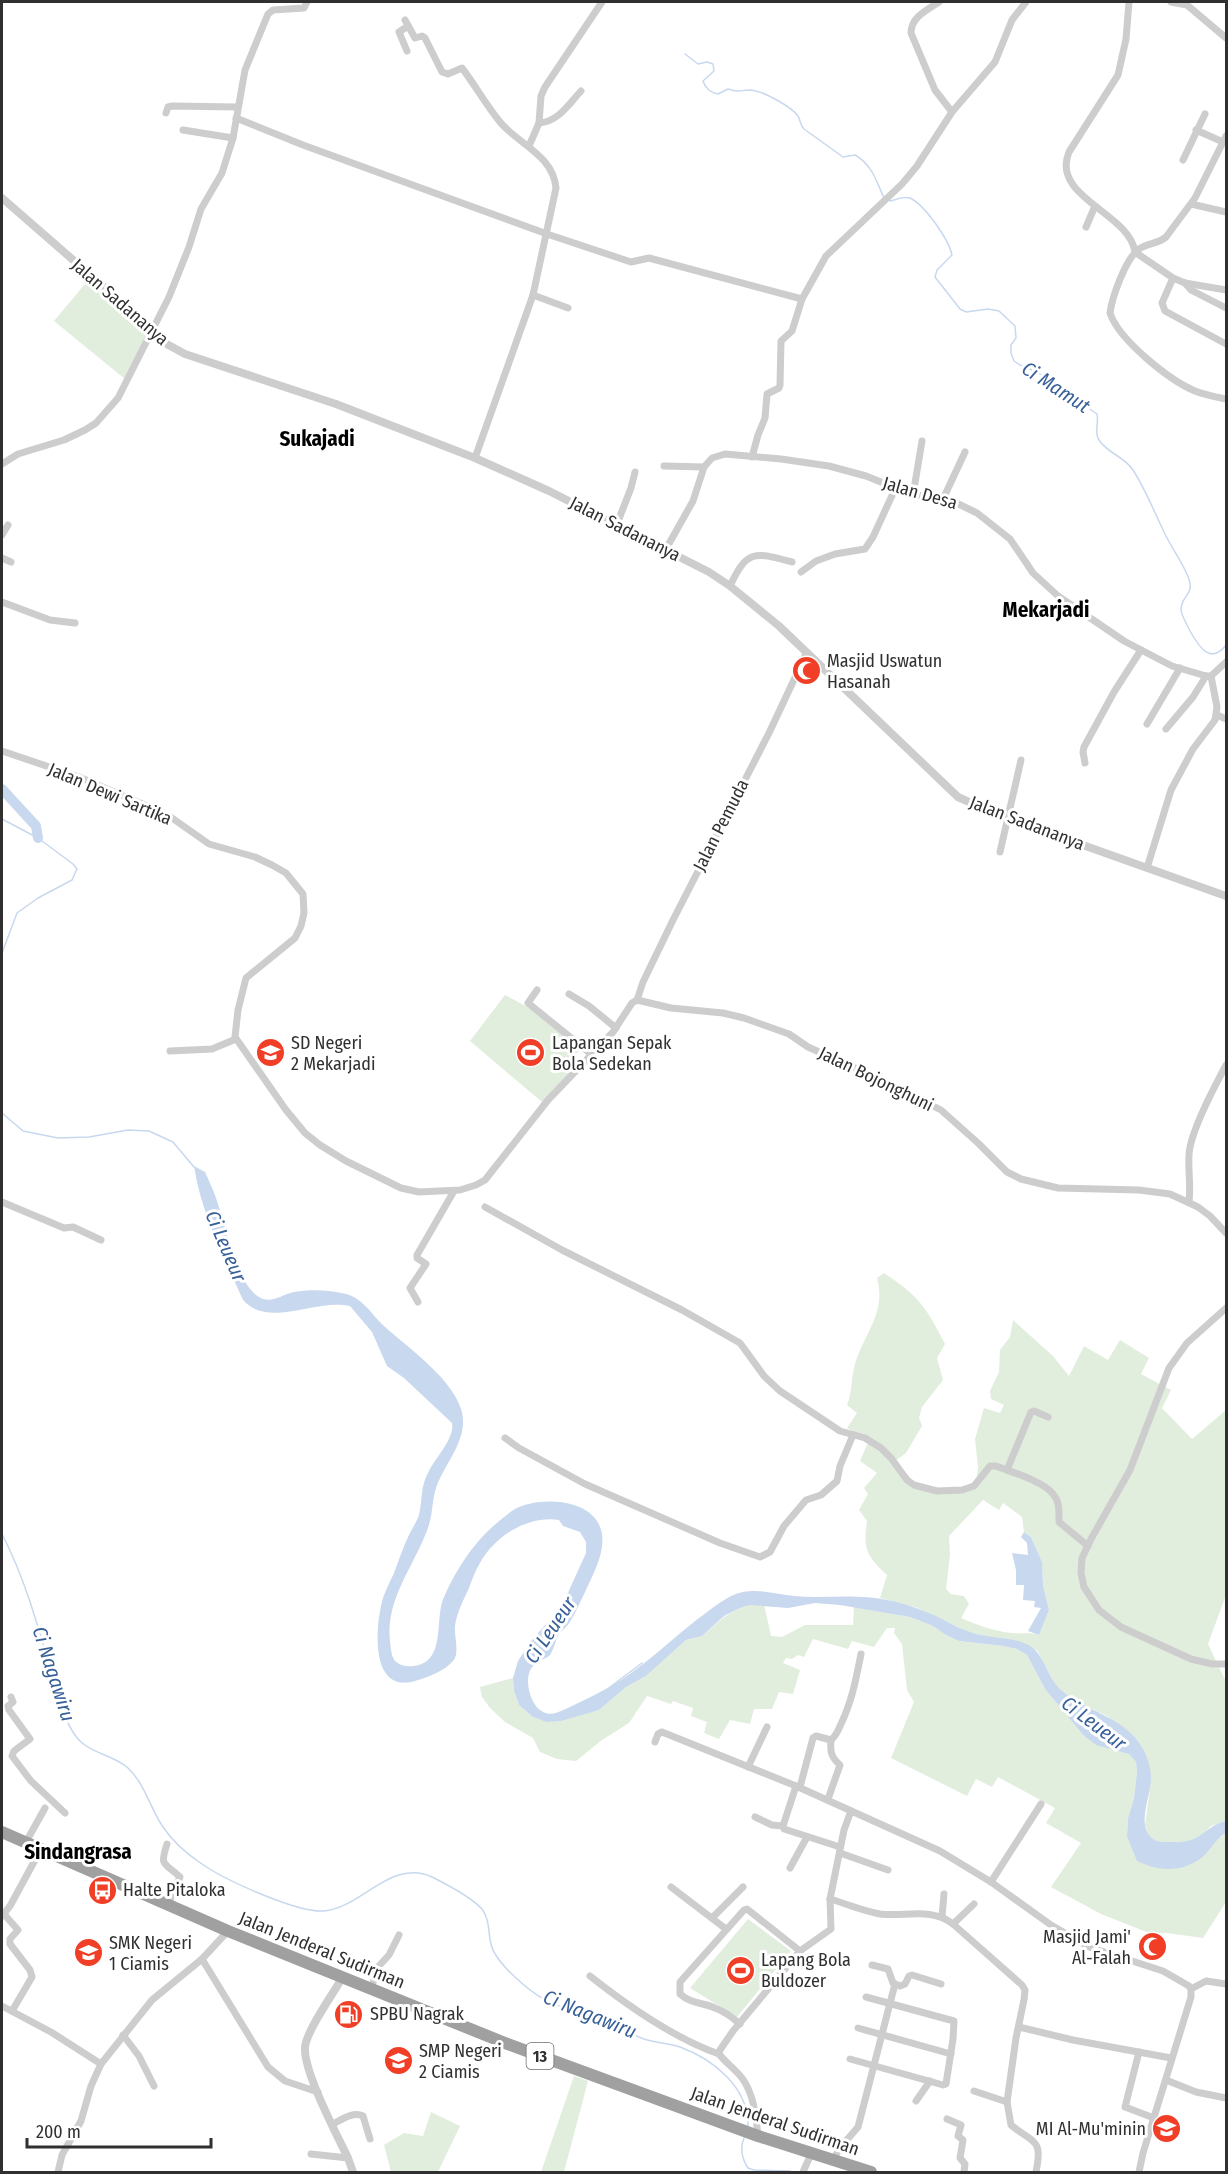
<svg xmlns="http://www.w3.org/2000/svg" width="1228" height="2174" font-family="'Fira Sans Condensed',sans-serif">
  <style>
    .green { fill: #e2eedd; fill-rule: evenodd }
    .water { fill: #c8d8ee }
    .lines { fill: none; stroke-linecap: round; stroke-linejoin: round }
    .stream { stroke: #c8d8ee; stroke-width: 1.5 }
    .river { stroke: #c8d8ee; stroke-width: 10 }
    .minor { stroke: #cdcdcd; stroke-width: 7 }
    .tertiary { stroke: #cdcdcd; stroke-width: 8 }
    .trunk { stroke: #a0a0a0; stroke-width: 12 }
    .labels { text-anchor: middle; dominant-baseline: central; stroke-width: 6; stroke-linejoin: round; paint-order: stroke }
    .shield { fill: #fff; stroke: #6e6e6e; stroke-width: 1.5 }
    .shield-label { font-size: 16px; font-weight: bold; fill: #303030 }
    .street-label { font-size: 18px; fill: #303030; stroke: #fff }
    .poi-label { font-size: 18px; fill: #303030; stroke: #fff; text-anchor: start }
    .water-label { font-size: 20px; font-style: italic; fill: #376098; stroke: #fff }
    .quarter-label { font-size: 21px; font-weight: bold; fill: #000; stroke: #fff }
  </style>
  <rect width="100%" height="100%" fill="#fff"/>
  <g class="green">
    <path d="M90,278L150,335L125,379L54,321Z"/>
    <path d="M505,995L542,1015L582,1048L572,1058L578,1064L542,1102L470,1041Z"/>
    <path d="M884,1273C919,1296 926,1307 945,1344L937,1358L943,1380L922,1407L919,1418L922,1426L906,1453L895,1461L920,1489L950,1493L976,1485L978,1467L975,1439L984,1408L1000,1413L1004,1405L991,1399L990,1391L999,1372L1000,1350L1010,1337L1013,1320L1053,1356L1069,1376L1084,1346L1108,1360L1120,1340L1149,1358L1141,1374L1171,1390L1162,1408L1192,1439L1226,1410V1595L1208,1644L1226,1682V1821L1211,1826L1198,1839L1183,1843L1158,1842L1149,1837L1145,1825L1151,1781L1149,1766L1129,1732L1107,1716L1077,1702L1056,1687L1037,1650L969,1632L915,1607L880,1598L887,1575C866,1555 863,1549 867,1521L859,1510L868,1494L864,1488L877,1473L860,1461L869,1440L847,1428L857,1413L847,1405C852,1393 851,1381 854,1368C862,1335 887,1315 877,1278ZM983,1500L999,1510L1003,1503L1022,1517L1024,1532L1031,1537L1042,1562L1043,1585L1049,1610L1039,1635C1029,1632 1022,1634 1011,1633C994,1631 977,1625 961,1618L969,1604L964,1596L951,1594L946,1589L950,1555L949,1536Z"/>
    <path d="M764,1604L771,1636L782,1637L805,1625H853L854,1607L910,1617L933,1626L946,1635L959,1641L1003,1646L1017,1649L1027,1655L1045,1689L1083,1735L1110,1749L1121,1750L1129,1754L1136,1762L1137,1772L1134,1798L1128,1818L1127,1836L1201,1858L1211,1845L1226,1833V1902L1203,1938L1167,1933H1149L1101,1914L1051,1887L1081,1843L1046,1823L1055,1808L998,1777L992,1787L976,1779L967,1796L891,1758L914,1702L907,1690L902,1644L894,1633L895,1628H887L874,1647L852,1641L848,1649L813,1639L804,1657L798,1655L792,1659L786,1658L783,1663L800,1670L793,1694L779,1692L772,1709H754L750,1724L730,1720L719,1739L704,1733L707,1722L691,1716L693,1708L673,1701L671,1704L647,1696L629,1723L602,1740L576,1761L557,1759L540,1752L533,1738L505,1722L490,1708L482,1697L480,1687L513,1678L514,1691L519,1705L533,1717L546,1722L599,1710L626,1687L646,1676L686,1640L702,1636L724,1617L740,1608L750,1605Z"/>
    <path d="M748,1919L791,1951L737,2017L690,1988Z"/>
    <path d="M574,2076L588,2081L564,2172H541Z"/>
    <path d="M431,2112L460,2126L438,2172H391L384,2145L404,2133L423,2136Z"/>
  </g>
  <g class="water">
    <path d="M194,1166L205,1172C209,1181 214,1191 217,1201C226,1227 234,1276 256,1295C270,1306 280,1295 294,1292C310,1289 331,1290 346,1294C364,1299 371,1314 384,1326C408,1348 450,1376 461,1409C470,1437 447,1460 437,1485C432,1498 433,1512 429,1525C416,1564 385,1598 390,1641C391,1648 391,1656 395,1661C401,1666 407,1667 414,1666C447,1662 434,1618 444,1597C453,1576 467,1553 483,1536C492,1527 504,1516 515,1509C535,1498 576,1498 593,1516C614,1538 595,1570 585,1592C580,1602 576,1612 571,1620C568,1626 562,1630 558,1636C556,1640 553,1651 550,1655C545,1660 537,1660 533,1666C523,1676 529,1705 543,1712C552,1717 563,1710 572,1706C587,1699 603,1691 618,1682C646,1664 672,1639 699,1618C712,1609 727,1595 743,1592C759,1589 778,1594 794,1596C825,1599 856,1593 887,1600C904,1603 920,1609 936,1616C948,1622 960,1629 973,1633C989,1638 1008,1637 1024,1643C1045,1650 1045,1676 1061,1690C1086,1712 1126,1717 1143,1749C1148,1758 1151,1769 1151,1779C1151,1796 1136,1825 1152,1838C1158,1843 1165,1842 1172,1842C1202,1844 1202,1827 1226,1821V1833C1214,1840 1210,1852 1200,1859C1179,1873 1158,1871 1137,1861L1127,1836L1128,1818L1134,1798L1137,1772L1136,1762L1129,1754L1096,1745L1083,1735L1045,1689L1027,1655L1017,1649L1003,1646L959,1641L946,1635L933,1626L910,1617L840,1605L815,1603L788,1608L750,1605L740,1608L724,1616L702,1636L686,1640L646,1676L626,1687L599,1710L561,1721L546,1722L533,1717L519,1705L514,1691L513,1678L518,1661L531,1641L562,1606L586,1553V1542L580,1532L563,1526L559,1520C528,1515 495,1536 480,1563C475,1571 472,1580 469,1588C463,1601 457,1612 455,1626C454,1637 460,1654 453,1661C444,1671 431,1676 418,1680C369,1697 375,1626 383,1598C386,1590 390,1581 394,1573C399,1560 403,1547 409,1535C412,1528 417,1522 419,1515C423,1498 420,1487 429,1471C436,1457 455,1438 452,1423L404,1378L387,1366L372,1332L350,1306C316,1298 269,1329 243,1300C224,1257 201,1213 194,1166Z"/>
    <path d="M1024,1532L1031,1537L1042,1562L1043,1585L1049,1610L1039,1635L1028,1631L1041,1608L1034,1607L1035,1601L1023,1600L1024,1585H1016V1570L1012,1553L1028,1555L1027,1543L1021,1537Z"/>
  </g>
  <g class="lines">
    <g class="stream">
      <path d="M685,54L698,64L707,62L713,64L714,71L703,81C705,88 711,93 718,94L728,89C742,94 741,89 751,90C763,91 792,107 798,116C801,121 800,125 804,129L843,157L855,155C871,164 876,179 883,196L885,197"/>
      <path d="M889,200L891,201C897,199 903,196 910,198C925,205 949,240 952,255L937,270L935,277L960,309L966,312L988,309L999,311L1015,326L1016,338L1011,345V353L1014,361L1020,365L1037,372L1097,414C1099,422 1094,433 1099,440C1107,453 1125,457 1133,470C1146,490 1155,514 1166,536C1172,548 1180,559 1186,572C1198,596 1181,593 1181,610C1182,617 1187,624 1190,631C1198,645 1210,666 1226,645"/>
      <path d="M2,819L38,838L73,864L77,869L72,880L38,898L17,913L2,953"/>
      <path d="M2,1113L23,1131L58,1138L89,1137L128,1130L149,1131L173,1142L194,1167"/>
      <path d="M2,1534C31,1590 44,1651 62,1710C67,1721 72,1734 81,1742C94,1754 115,1756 128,1768C145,1784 150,1808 163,1827C173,1842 187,1854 202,1864C225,1880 297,1913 324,1911C361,1908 391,1858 432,1877C446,1884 472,1898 482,1909C490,1920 488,1932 491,1944C495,1963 530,1992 547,2001C560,2008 576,2010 590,2015C609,2022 626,2032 644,2039C656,2043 668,2043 680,2047C713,2059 750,2088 748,2128"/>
      <path d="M610,1687L642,1663"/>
      <path d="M744,2138C740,2148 742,2159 748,2168L754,2170L790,2171"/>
      <path d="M811,2172H812"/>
    </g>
    <path class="river" d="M2,789L36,826L38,838"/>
    <g class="minor">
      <path d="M939,2C927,10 911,17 911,33L935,90L952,112"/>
      <path d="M1129,2L1126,39L1118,75L1069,152C1050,197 1130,213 1135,252L1173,278L1185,283L1226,290"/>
      <path d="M1171,2L1187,5L1226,38"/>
      <path d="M405,20L415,38L422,36L425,38L442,72L448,74L462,68C475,85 486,105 500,122C518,144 553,155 556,188L533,295L475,458"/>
      <path d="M407,51L399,32L408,26"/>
      <path d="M166,113L168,107L172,106L237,107"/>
      <path d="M236,118L303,145L547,234L631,262L649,258L802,299"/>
      <path d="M539,123C558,122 569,104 581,91"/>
      <path d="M183,130L233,138"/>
      <path d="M1196,130L1223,142"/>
      <path d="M1226,136L1195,198L1166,237C1158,244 1148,243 1139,249C1126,258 1112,297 1110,313C1119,340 1169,380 1195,391C1205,395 1216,397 1226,399"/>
      <path d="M529,146L539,123L541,96L545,87L602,2"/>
      <path d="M1183,160L1205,114"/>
      <path d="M1191,204L1226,212"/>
      <path d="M1086,227L1095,206"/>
      <path d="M1173,278L1162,303L1165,311L1226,344"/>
      <path d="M1185,283L1191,290L1226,308"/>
      <path d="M533,295L568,308"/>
      <path d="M752,457L758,435L765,418L767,394L779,388L780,385L781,341L792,331L802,299L826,256L902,184L917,166L952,112L995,62L1012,20L1026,2"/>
      <path d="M2,464L18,454L64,440L85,430L96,423L118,398L169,297L189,247L201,209L222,173L233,138L245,70L268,14L273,10L304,8L307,2"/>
      <path d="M664,466L704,467"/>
      <path d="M913,495L922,441"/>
      <path d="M944,497L965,452"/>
      <path d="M617,524L631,488L635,472"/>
      <path d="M2,535L8,525"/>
      <path d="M666,549L693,501L704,467L712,458L725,454L781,459L829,466L866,476L913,495L944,497L977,513L1010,539L1033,573L1058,596L1124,641L1172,666L1206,676H1211"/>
      <path d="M2,558L11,562"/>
      <path d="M801,572L816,561L835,554L865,549L873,537L895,489"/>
      <path d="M730,586C747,549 755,552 792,562"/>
      <path d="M2,602L50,620L75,623"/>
      <path d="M1217,715L1226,719"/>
      <path d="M1147,724L1180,668"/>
      <path d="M1166,729L1193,697L1206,676"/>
      <path d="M2,751L79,777L154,809L172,818L209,844L255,857L272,865L286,873L303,894L304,913L301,926L295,938L246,978L238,1010L235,1037L286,1110L305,1133L320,1145L346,1161L401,1188L419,1192L460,1190L476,1185L485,1180L548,1100L613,1032L632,1003L637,1000"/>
      <path d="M1085,763L1083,752L1084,747L1114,692L1141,650"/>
      <path d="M1000,852L1021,760"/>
      <path d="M1147,868L1171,790L1193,749L1215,720L1217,707L1211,676L1226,662"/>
      <path d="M537,990L528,1003L591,1054"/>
      <path d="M569,994L589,1006L616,1028"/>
      <path d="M637,1000L671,1008L723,1013L744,1018L789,1034L808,1047L882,1080L941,1110L978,1143L1007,1172L1021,1179L1058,1188L1139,1190L1170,1194L1198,1207L1210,1216L1226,1233"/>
      <path d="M637,1000L643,982L673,920L769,733L807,652"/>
      <path d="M170,1051L212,1049L236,1039"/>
      <path d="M2,1202L64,1228L73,1227L101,1240"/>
      <path d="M1189,1202C1191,1186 1188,1171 1189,1155C1190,1132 1215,1086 1226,1065"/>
      <path d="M485,1207L562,1250L682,1310L740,1343L764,1376L780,1391L840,1431L865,1438L881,1448L891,1458L907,1480L914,1485L937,1491L962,1490L974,1486L990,1466H996C1011,1472 1043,1481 1053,1494C1060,1502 1059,1512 1059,1522L1088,1546"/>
      <path d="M418,1302L410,1288L426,1264L417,1258V1255L454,1191"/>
      <path d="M1226,1308L1187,1343L1169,1368L1130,1470L1091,1539L1082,1558L1081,1573L1084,1587L1099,1610L1121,1627L1191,1659L1212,1664H1226"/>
      <path d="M505,1438L519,1448L585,1484L720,1543L760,1557L770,1552L784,1526L806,1500L821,1495L837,1481L840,1466L853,1435"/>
      <path d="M1007,1470L1031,1412L1034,1411L1048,1417"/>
      <path d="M11,1697L13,1702L8,1706L9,1710L30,1739L14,1751L12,1756L31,1781L65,1813"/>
      <path d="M655,1742L658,1734L662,1732L796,1786L783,1826L784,1829L840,1847"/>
      <path d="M748,1767L767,1727"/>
      <path d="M796,1786L940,1851L991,1882L1051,1925L1089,1947L1163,1971L1189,1986L1191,1989V1997L1143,2153L1139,2172"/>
      <path d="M800,1787L813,1738L816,1736L831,1740C837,1735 838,1730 841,1724C852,1701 856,1679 861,1654"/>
      <path d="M828,1799L840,1765C831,1757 830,1752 831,1740"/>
      <path d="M755,1817L772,1825L783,1826"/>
      <path d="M26,1842L45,1808"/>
      <path d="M167,1844C159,1868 165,1862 180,1877L168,1904"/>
      <path d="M840,1853L888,1870"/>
      <path d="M790,1868L807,1837"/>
      <path d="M991,1882L1041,1804"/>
      <path d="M671,1887L726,1929"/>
      <path d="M830,1899C847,1904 863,1911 880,1914C906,1917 931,1907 953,1924L1022,1985L1025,1990L1024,2000L1016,2038L1007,2102L1011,2125C1034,2144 1043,2138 1036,2172"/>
      <path d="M4,1914L18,1930L10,1939V1944L30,1970L32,1977L12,2011"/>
      <path d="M2,1916L10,1906L41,1849"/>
      <path d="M942,1917L944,1894"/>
      <path d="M712,1918L743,1887"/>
      <path d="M953,1924L974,1904"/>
      <path d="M202,1959L268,2067L285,2081L318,2092"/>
      <path d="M872,1965L888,1969L893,1983L900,1986L905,1984L909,1976L912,1975L941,1984"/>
      <path d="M590,1976C628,2006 673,2038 719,2054"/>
      <path d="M371,1989L378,1967L389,1955L399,1935"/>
      <path d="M1191,1989L1206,1981L1226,1984"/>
      <path d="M2,2006L51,2032L101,2064L152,2000L202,1959L228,1931"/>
      <path d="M740,2024C733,2018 724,2011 715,2008C702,2002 693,2005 680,1994V1982L744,1910L747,1909L800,1951"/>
      <path d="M1019,2027L1073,2040L1171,2058"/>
      <path d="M858,2028L951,2054"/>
      <path d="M123,2035L139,2056L154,2086"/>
      <path d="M1139,2052L1125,2107L1154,2118"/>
      <path d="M850,2059L936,2083L943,2085L946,2084L953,2039L954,2021L866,1997"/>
      <path d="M1166,2080L1196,2092L1226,2098"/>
      <path d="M974,2091L1007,2102"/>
      <path d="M916,2101L930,2081"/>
      <path d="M947,2119L961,2125L958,2136L963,2140L960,2158L965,2164L964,2172"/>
      <path d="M333,2124C341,2120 353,2111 363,2116L370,2139"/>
      <path d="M758,2136C756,2117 754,2094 742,2078C735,2069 726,2063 719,2054L720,2050L733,2031L800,1951L831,1929L830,1899L844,1830L851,1811"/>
      <path d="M311,2154L348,2158"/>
      <path d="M833,2161L839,2149L858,2127L895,1984"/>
      <path d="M58,2172L62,2155L81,2121L91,2086L101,2064"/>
      <path d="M803,2172L811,2154"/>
    </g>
    <g class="tertiary">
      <path d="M2,198L103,286L163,342L185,354L336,404L475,458L549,491L709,572L730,586L779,626L958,797L993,813L1226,896"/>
      <path d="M342,1978C333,1994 307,2030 305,2047C303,2071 337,2135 348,2158L353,2172"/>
    </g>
    <path class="trunk" d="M2,1832L228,1931L505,2043L758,2136L871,2172"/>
  </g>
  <defs>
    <symbol id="mosque-disc" viewBox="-11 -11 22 22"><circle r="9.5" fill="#f13f27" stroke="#fff"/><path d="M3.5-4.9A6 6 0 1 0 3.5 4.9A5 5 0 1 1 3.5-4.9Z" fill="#fff"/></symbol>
    <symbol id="school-disc" viewBox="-11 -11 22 22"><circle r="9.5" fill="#f13f27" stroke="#fff"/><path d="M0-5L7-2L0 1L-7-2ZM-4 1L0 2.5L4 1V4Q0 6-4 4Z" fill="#fff"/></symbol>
    <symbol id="stadium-disc" viewBox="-11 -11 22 22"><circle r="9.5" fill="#f13f27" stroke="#fff"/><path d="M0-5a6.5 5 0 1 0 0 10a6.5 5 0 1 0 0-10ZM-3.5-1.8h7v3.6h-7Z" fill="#fff"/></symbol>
    <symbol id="bus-disc" viewBox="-11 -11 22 22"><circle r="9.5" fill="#f13f27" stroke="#fff"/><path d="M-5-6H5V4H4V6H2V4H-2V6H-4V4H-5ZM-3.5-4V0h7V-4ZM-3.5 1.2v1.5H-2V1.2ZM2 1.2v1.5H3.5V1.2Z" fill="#fff"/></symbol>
    <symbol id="fuel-disc" viewBox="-11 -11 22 22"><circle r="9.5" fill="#f13f27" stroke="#fff"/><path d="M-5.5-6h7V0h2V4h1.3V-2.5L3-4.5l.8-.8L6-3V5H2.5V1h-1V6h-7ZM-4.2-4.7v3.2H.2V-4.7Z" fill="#fff"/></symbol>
  </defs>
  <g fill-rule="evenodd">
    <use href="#mosque-disc" x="790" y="654" width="33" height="33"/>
    <use href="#school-disc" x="254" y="1036" width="33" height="33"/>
    <use href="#stadium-disc" x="514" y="1036" width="33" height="33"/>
    <use href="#bus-disc" x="86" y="1874" width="33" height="33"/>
    <use href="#mosque-disc" x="1136" y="1930" width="33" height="33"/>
    <use href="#school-disc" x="72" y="1936" width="33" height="33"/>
    <use href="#stadium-disc" x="724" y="1954" width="33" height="33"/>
    <use href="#fuel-disc" x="332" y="1998" width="33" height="33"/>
    <use href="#school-disc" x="382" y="2044" width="33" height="33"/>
    <use href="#school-disc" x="1150" y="2112" width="33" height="33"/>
  </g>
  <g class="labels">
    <rect class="shield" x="526.5" y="2043" width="27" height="26" rx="4.5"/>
    <g class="shield-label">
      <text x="540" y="2056">13</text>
    </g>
    <g class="street-label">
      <text transform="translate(120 302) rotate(41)">Jalan Sadananya</text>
      <text transform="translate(920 493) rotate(16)">Jalan Desa</text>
      <text transform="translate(625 529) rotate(27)">Jalan Sadananya</text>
      <text transform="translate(110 794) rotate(23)">Jalan Dewi Sartika</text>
      <text transform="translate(1027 823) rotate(21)">Jalan Sadananya</text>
      <text transform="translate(721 825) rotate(-63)">Jalan Pemuda</text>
      <text transform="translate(876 1079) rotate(26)">Jalan Bojonghuni</text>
      <text transform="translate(322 1950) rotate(22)">Jalan Jenderal Sudirman</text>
      <text transform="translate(775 2121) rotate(19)">Jalan Jenderal Sudirman</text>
    </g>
    <g class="poi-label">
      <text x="827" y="661">Masjid Uswatun<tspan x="827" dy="21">Hasanah</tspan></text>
      <text x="291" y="1043">SD Negeri<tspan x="291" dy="21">2 Mekarjadi</tspan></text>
      <text x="552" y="1043">Lapangan Sepak<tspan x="552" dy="21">Bola Sedekan</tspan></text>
      <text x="123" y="1890">Halte Pitaloka</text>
      <text x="1131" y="1937" text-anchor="end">Masjid Jami'<tspan x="1131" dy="21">Al-Falah</tspan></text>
      <text x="109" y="1943">SMK Negeri<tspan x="109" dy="21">1 Ciamis</tspan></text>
      <text x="761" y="1960">Lapang Bola<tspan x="761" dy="21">Buldozer</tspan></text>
      <text x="370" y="2014">SPBU Nagrak</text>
      <text x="419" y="2051">SMP Negeri<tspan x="419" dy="21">2 Ciamis</tspan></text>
      <text x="1146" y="2129" text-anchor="end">MI Al-Mu'minin</text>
    </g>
    <g class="water-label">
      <text transform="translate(1056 387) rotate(33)">Ci Mamut</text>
      <text transform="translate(226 1246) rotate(67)">Ci Leueur</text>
      <text transform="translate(550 1630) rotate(-56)">Ci Leueur</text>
      <text transform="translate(54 1674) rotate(72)">Ci Nagawiru</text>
      <text transform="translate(1094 1723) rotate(37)">Ci Leueur</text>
      <text transform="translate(590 2014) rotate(22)">Ci Nagawiru</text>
    </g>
    <g class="quarter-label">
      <text x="317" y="439">Sukajadi</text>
      <text x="1046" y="610">Mekarjadi</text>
      <text x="78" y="1852">Sindangrasa</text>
    </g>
  </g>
  <rect width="1228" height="2174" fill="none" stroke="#303030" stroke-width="6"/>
  <path d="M27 2138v9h184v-9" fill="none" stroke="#303030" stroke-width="3"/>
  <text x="36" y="2138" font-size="18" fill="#303030" stroke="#ffffff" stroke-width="4.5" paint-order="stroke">200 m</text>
</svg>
